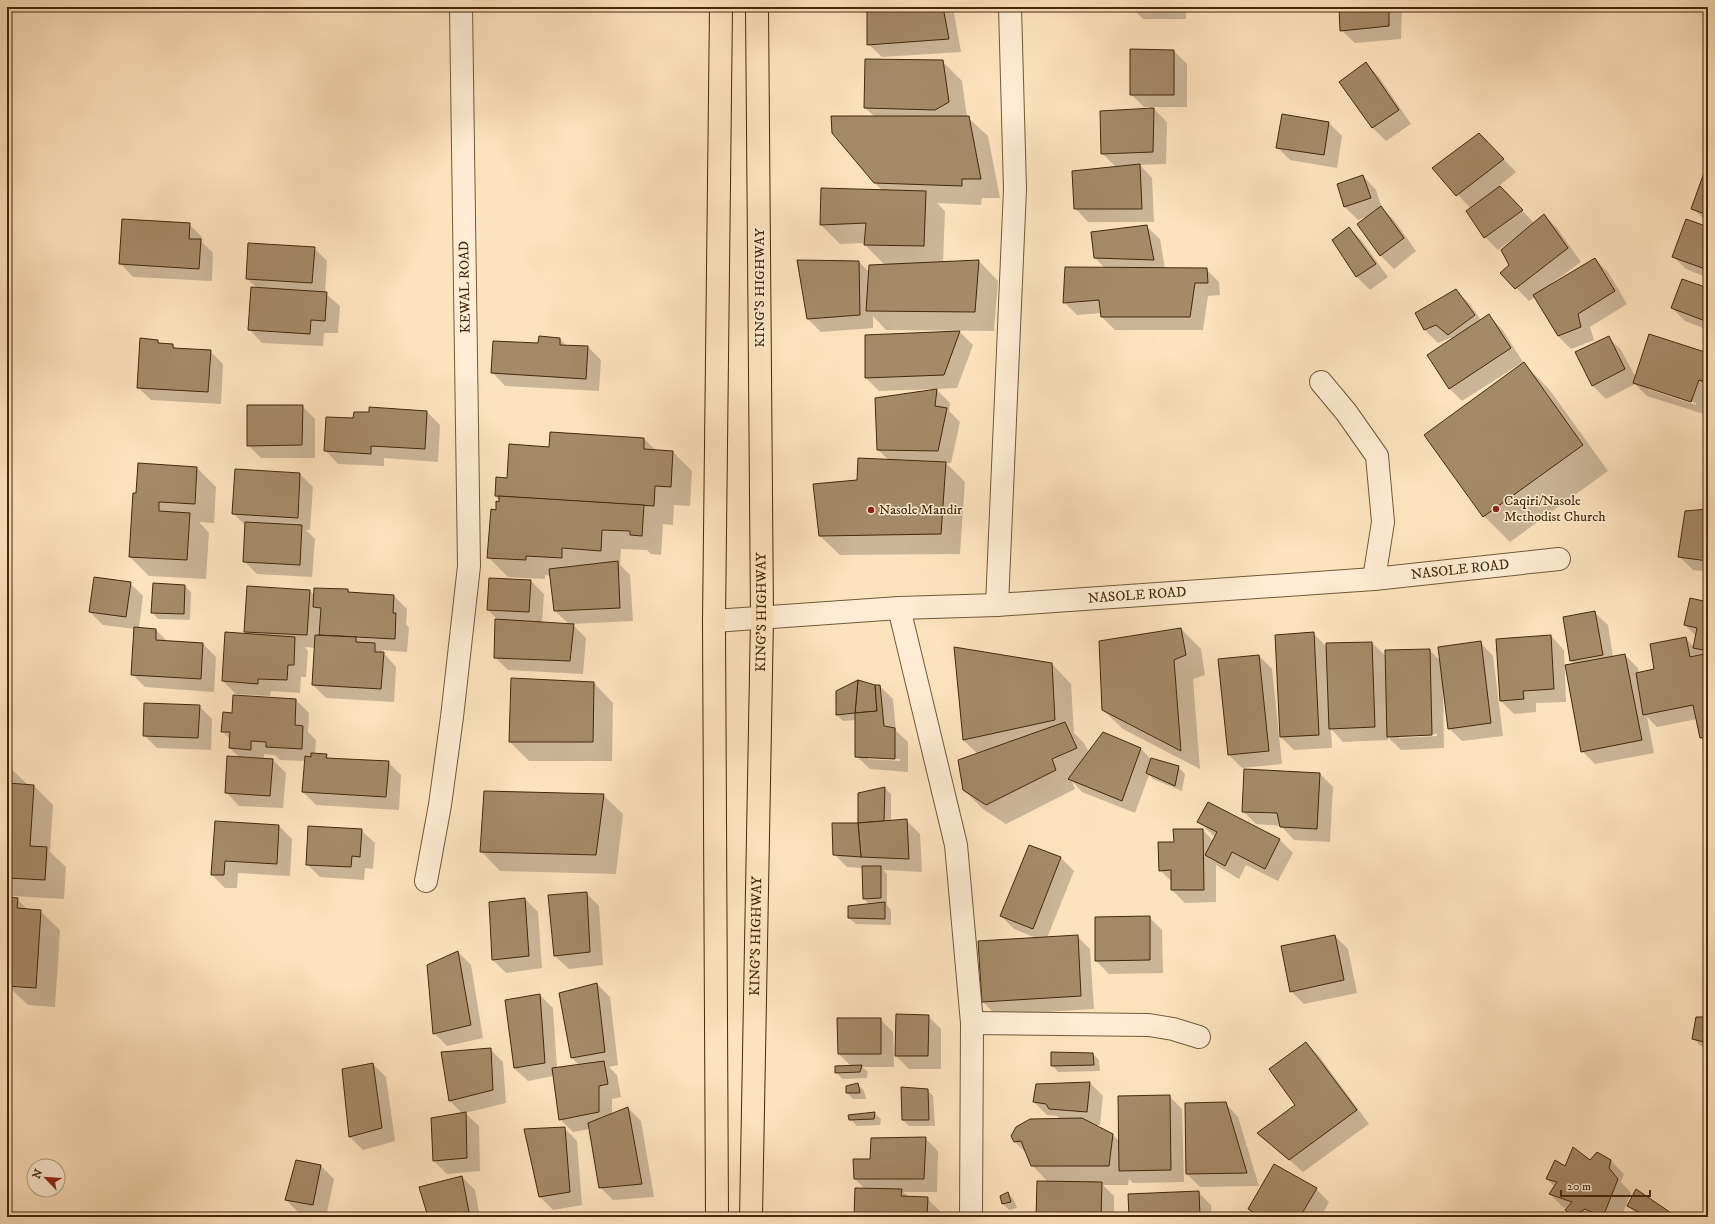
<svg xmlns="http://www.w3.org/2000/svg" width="1715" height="1224" font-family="'IM FELL DW Pica',serif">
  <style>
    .shadow { fill: #0003; fill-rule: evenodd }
    .building { fill: #a48a67; stroke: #43290a }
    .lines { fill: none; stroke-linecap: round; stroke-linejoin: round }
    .minor-casing { stroke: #725837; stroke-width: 24 }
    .highway-casing { stroke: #43290a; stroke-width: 24 }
    .minor { stroke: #feedd4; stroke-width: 22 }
    .highway { stroke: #fde3bd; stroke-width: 22 }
    .poi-dot { fill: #8f2418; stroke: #feedd4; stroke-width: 1.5 }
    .labels { text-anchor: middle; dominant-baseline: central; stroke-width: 3; stroke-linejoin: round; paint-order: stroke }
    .street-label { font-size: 14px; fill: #43290a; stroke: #feedd4 }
    .poi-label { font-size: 14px; fill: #43290a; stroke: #feedd4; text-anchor: start }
  </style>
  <rect width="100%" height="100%" fill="#fde3bd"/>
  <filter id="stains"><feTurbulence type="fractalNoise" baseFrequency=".005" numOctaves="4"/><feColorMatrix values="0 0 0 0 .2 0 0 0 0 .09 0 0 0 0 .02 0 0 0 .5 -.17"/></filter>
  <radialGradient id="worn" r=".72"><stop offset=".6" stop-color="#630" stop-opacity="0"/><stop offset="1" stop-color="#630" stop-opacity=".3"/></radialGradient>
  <g class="shadow">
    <path d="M868,7H948L954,13L961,52L882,57L868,44Z"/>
    <path d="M1131,7H1186V19H1143Z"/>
    <path d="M1340,7H1402L1401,39L1355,43L1341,30Z"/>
    <path d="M1174,51L1187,64V107H1152L1167,122L1166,164L1140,165L1152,178L1154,222H1088L1075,208L1116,167L1102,153L1150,109V107H1144L1131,94Z"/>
    <path d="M942,61L962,81L967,117L988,136L1000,198H982L981,205L937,203L945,211L943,263L979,261L998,281L994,331L886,330L873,316V328L821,332L808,319L799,261L859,262L869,272L885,265L865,245V243L840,244L821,225L883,191L874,182L875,117L865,108Z"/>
    <path d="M1366,64L1379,77L1411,124L1386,141L1373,128L1341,83Z"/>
    <path d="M1283,115L1329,123L1342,136L1337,168L1290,160L1277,147Z"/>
    <path d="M1479,134L1516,172L1499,186L1534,223L1544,215L1557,228L1581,262L1552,283L1553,284L1595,259L1608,272L1627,304L1590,327L1594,340L1571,349L1558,336L1535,297L1529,301L1502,273L1510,265L1517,239L1516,237L1498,250L1485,237L1471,209L1434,168Z"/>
    <path d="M1708,172V223L1692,208Z"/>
    <path d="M1363,176L1376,190L1382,208L1394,220L1416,251L1394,269L1381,256L1358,224L1368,216L1358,220L1345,207Z"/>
    <path d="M189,224L202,237V242L213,253L212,281L133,277L120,263Z"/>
    <path d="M1146,226L1160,239L1165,269H1206L1219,282L1220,295L1208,296L1203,330H1115L1102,317V313L1077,315L1064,302L1105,268L1095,258Z"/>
    <path d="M1349,228L1362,241L1388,277L1370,290L1357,277Z"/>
    <path d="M1708,228V278L1686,269L1673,256Z"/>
    <path d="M314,248L327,261L325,293L340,306L338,333H324L323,346L262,343L249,329L257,288L247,279Z"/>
    <path d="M1708,289V330L1685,321L1672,308Z"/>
    <path d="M1455,290L1469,303L1481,320L1489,316L1502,329L1523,362L1462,401L1449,388L1452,340L1450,338L1438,343L1424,329Z"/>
    <path d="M960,332L973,345L957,388L936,389L950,403L949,411L960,422L951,463H946L965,482L960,554L840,555L820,536L858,481L889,460L878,450L935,390V389L879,391L866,378V336Z"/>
    <path d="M1608,337L1621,350L1636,378L1708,354V403L1704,414L1647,396L1635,384L1606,399L1593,386L1576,352ZM1648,387L1696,403V405L1648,389Z"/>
    <path d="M560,339L567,346L588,347L601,360L599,391L505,386L492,372L539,344Z"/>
    <path d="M158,341L161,344L173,345L177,349L210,351L223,364L221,404L151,400L138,387Z"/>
    <path d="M1524,364L1549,389L1608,471L1510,542L1484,516L1426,435Z"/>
    <path d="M302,406L315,419V458H261L248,445Z"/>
    <path d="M427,412L440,425L438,462L384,458V466L338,464L325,450L354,419Z"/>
    <path d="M644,439L656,450L673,452L692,471L690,506L674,505L673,525L663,524L661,555L651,554L647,550L621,549L620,565L630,575L633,621L572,624L586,638L583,674L508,670L495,657L498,620L488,610L531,581L544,594L542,623L570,625L555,611L551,576L545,575V579L508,577L488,557L496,511L500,503L496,496L497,478L508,479L550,448Z"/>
    <path d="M197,468L216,487L214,523L199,522L209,533L206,579L149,576L130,557L134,494Z"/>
    <path d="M300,474L313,487L310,530H306L315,539L312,577L257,574L244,561L246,526L233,513Z"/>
    <path d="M1708,510V572L1693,570L1679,556Z"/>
    <path d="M130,583L143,596L139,628L156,630L168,642L203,644L216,657L214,692L145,687L132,674L135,629L103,625L90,612Z"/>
    <path d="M185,586L191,592L190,620L158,619L152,612Z"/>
    <path d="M348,590L351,594L394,596L407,609L406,624L409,628L407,652L381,650L396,667L394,702L326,698L313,685L315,648L305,647L308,651L306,677H301L300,693L271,691L270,696L236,694L223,681L226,633L249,635L246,632L310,591L315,596Z"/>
    <path d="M1708,603V745L1701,738L1697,719L1657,727L1647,717L1654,753L1595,764L1582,751L1575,664L1571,661L1594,612L1608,625L1613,657L1625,655L1638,668L1639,673L1655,670L1685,638L1694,647L1696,636L1685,625Z"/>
    <path d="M1181,629L1201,649L1205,675L1193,679L1200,769L1123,729L1103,710Z"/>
    <path d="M1313,633L1327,647L1372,643L1386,656L1429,650L1441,661L1480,642L1493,656L1503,736L1462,741L1449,728L1445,692H1443L1444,748L1401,750L1388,737V740L1343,742L1331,729L1332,748L1294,750L1281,737ZM1437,734V736L1399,738V736Z"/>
    <path d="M1551,636L1564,650L1566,702L1536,703V712L1514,714L1501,701Z"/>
    <path d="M955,648L1052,664L1071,684L1074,733L1084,743L1089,752L1140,748L1151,759L1178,767L1185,774L1182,791L1153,779L1149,775L1135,813L1082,792L1072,781L1075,789L1006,824L983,809L964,790L978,754L963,740Z"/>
    <path d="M1259,656L1272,669L1282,764L1242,768L1229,755Z"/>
    <path d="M859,682L880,686L893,699L896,731L908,742V772L870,769L856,756V720L843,721L837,715ZM868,756L900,759V761L868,759Z"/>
    <path d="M594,683L613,703L612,761H529L510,742Z"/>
    <path d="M234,696L296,700L309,713L308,732L316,740L315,754L326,755L330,759L388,762L401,775L399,810L316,805L303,792L306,761L280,760L275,755L264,754V759L273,760L286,773L283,808L239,806L226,792L240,758L230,748L231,740L222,731L233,714Z"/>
    <path d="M199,706L212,719L211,750L157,748L144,735Z"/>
    <path d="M7,765L28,785L34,786L53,805L50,852L66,867L64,899L13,896L7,890Z"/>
    <path d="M1320,774L1333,787L1330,842L1294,840L1281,826L1256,824L1243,811Z"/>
    <path d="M885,788L891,794V821L906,820L920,834L922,872L883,870L887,874V905L891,910V925L856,924L849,918L870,905L864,899L863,868L847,867L834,854L833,824L859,823V794Z"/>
    <path d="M603,795L623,814L616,874L500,871L481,851Z"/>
    <path d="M1208,803L1280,840L1293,853L1278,881L1246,865L1239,879L1216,865V902L1185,903L1172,890V882L1160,870L1175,843L1203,830L1213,841L1215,837L1199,822Z"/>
    <path d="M216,822L279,826L292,839L290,876L238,873L237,888H225L212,875Z"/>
    <path d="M361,830L375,843L373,869L365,868L364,880L320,877L307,864Z"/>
    <path d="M1029,846L1061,858L1074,871L1047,938L1077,936L1090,949L1094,1009L996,1015L983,1002L1038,939L1014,929L1001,916Z"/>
    <path d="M586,893L599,906L603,965L569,969L555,956Z"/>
    <path d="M7,898L17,899L28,910L40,911L60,930L55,1007L28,1005L8,986L9,966L7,964Z"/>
    <path d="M525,899L538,912L542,968L506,973L493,960L490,903Z"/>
    <path d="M1149,917L1162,930L1163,973L1109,974L1096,961Z"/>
    <path d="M1335,936L1348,949L1357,993L1304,1004L1291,991Z"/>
    <path d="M458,952L471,965L483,1038L447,1046L434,1033L428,965Z"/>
    <path d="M597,984L610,997L618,1065L609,1067L617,1075L621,1097L612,1099V1114L628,1108L641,1121L654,1197L613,1200L600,1187L590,1129L573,1132L560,1119L554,1076L528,1081L514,1068L540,995L553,1008L557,1068L579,1065L572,1058Z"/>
    <path d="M928,1016L941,1029V1069H909L896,1056Z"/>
    <path d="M1708,1018V1053L1693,1038Z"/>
    <path d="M838,1019H880L893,1032L894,1067H862L868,1072L867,1078L842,1079L836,1072L851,1066L839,1054Z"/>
    <path d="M1306,1043L1319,1056L1369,1124L1303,1172L1259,1133L1297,1105Z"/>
    <path d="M490,1049L503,1062L506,1103L465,1113L479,1126L480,1171L447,1174L434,1161L463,1114L450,1101Z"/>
    <path d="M1093,1054L1099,1060L1100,1071L1058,1072L1052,1065Z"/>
    <path d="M373,1064L386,1077L395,1141L363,1150L350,1137L343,1070Z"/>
    <path d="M1090,1083L1103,1096L1100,1125H1092L1113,1135L1120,1142L1169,1096L1182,1109L1184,1182L1133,1183L1129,1179L1128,1185H1103L1114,1196V1217H1037L1048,1182L1032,1165L1027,1154L1015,1142L1061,1120L1057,1116L1047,1115L1034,1102Z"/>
    <path d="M858,1084L864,1091L866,1099H853L847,1093V1087Z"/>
    <path d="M927,1090L933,1096L935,1126H909L903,1120Z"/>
    <path d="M1225,1103L1238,1117L1259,1186L1200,1187L1187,1174Z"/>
    <path d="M874,1113L881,1119L880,1125L857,1126L850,1119Z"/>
    <path d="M564,1128L577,1141L582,1205L553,1210L540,1197Z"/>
    <path d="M925,1138L938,1151L937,1192H903L909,1197L927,1198L940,1211V1217H855L865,1189L855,1179L871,1160Z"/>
    <path d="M297,1161L321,1166L334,1179L326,1217L299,1213L286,1200Z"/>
    <path d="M1611,1161L1624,1174L1621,1182L1631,1193L1621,1217H1573L1566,1210L1568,1208L1563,1207L1550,1194L1555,1187L1547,1179L1566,1167L1591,1162Z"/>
    <path d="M462,1177L475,1190L480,1217H429L420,1188Z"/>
    <path d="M1316,1189L1329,1202L1321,1217H1257L1249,1209Z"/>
    <path d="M1198,1192L1211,1205L1212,1217H1130Z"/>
    <path d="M1008,1193L1014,1200L1017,1208L1009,1210L1003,1204L1001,1197Z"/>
    <path d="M1628,1206L1675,1217H1637L1638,1215Z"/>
  </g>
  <g class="building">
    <path d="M867,7H943L949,39L867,45Z"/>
    <path d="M1339,7H1389V26L1340,31Z"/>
    <path d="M1130,49L1174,50V95H1130Z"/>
    <path d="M865,59L943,60L949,102L935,110L864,108Z"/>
    <path d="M1366,62L1399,110L1372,128L1339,82Z"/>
    <path d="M1154,108L1153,152L1101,154L1100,111Z"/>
    <path d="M1282,114L1329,122L1324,155L1276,148Z"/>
    <path d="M831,116H969L981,179H962V186L874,183L832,133Z"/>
    <path d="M1479,133L1504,159L1456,196L1432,168Z"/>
    <path d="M1140,164L1142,209H1074L1072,171Z"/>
    <path d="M1705,170L1708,171V215L1691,209Z"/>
    <path d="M1363,175L1371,198L1344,207L1337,184Z"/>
    <path d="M1500,186L1523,210L1484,238L1466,211Z"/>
    <path d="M821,188L926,191L924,246L864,245L866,223L820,225Z"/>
    <path d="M1381,206L1404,238L1380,256L1357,224Z"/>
    <path d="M1544,214L1568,248L1515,289L1500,273L1509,265L1501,250Z"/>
    <path d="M122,219L190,223L189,239H201L199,269L119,264Z"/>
    <path d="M1686,219L1708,227V270L1672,257Z"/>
    <path d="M1147,225L1154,260L1094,258L1091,232Z"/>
    <path d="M1349,227L1376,264L1356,277L1332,240Z"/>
    <path d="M248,243L315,247L312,283L246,279Z"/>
    <path d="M1595,258L1615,291L1578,314L1581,327L1558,336L1533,295Z"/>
    <path d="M797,260L859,261L860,315L807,319Z"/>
    <path d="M979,260L975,312L866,311L869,265Z"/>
    <path d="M1065,267L1207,268L1208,283H1195L1190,317H1101L1099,300L1063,303Z"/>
    <path d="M1682,279L1708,288V322L1671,308Z"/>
    <path d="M251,287L327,292L325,321L311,320L310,334L248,330Z"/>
    <path d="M1456,289L1475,315L1448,335L1436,325L1424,330L1415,313Z"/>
    <path d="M1489,314L1511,348L1449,389L1427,355Z"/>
    <path d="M960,331L944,375L865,378V335Z"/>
    <path d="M1649,334L1708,353V383L1699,380L1691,402L1633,383Z"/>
    <path d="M539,336L560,338V345L588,346L586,379L491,373L493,341L538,343Z"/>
    <path d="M1609,336L1625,369L1592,386L1575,352Z"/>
    <path d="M140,338L158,340V343L173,344V348L211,350L208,392L137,388Z"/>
    <path d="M1524,362L1583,445L1483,517L1424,435Z"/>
    <path d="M937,389L935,406L947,408L938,451L877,450L875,398Z"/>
    <path d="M247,405H303L302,445L247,446Z"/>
    <path d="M369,407L427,411L425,449L371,446V454L324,451L326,417L353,418L354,412H369Z"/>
    <path d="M550,432L644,438V449L673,451L671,487L655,486L654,506L495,496L496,477L507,478L509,444L549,447Z"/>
    <path d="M858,458L946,462L941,534L819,536L813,484L857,480Z"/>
    <path d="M138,463L197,467L195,504L159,502V511L190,513L187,560L129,557L133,493H136Z"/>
    <path d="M235,469L300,473L298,518L232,514Z"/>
    <path d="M499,496L644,505L642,536L630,535V531L602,530L601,551L562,548V558L526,556V560L487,558L491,509L496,510V501L499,502Z"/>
    <path d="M1708,509V561L1678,557L1685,511Z"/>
    <path d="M245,522L302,525L300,565L243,562Z"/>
    <path d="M618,561L620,608L554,611L549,569Z"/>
    <path d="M94,577L131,582L126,617L89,612Z"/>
    <path d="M489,578L531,580L529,612L487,610Z"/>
    <path d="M153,583L185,585L184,614L151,613Z"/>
    <path d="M247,586L310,590L307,635L244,632Z"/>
    <path d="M314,588L348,589V592L394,595L393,613H396L395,639L319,635L321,608L313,607Z"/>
    <path d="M1690,598L1708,602V651L1693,648L1697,628L1684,625Z"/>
    <path d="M1595,611L1603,655L1570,661L1563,617Z"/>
    <path d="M495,619L574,624L570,661L494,658Z"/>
    <path d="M134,627L156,629V640L203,643L201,679L131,675Z"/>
    <path d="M1181,628L1186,655L1174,660L1181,751L1102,710L1099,641Z"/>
    <path d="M225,632L295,637L294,665H288L287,680L258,679V684L222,681Z"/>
    <path d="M1314,632L1319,735L1280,737L1275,635Z"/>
    <path d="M315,635L356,637V642L375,643V652H384L381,689L312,685Z"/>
    <path d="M1551,635L1554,689L1523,691L1524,699L1500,701L1496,639Z"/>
    <path d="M1686,637L1690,657L1704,654L1708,672V737L1700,738L1693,705L1643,715L1636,673L1654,669L1650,644Z"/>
    <path d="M1481,641L1491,723L1448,729L1438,647Z"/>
    <path d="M1372,642L1375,727L1329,729L1326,643Z"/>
    <path d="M954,647L1052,663L1055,720L963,740Z"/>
    <path d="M1430,649L1432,735L1387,737L1385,650Z"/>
    <path d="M1625,654L1642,740L1581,752L1565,665Z"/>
    <path d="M1259,655L1269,751L1228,755L1218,659Z"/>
    <path d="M511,678L594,682L593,742H509Z"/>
    <path d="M858,680L875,685L877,711L855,713Z"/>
    <path d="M858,680L855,713L836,715V691Z"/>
    <path d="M875,685H880L884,726L895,728V759L855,757V713L877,711Z"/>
    <path d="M233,695L296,699L295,725L303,726L302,749L266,747V742L251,741V750L229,748L230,732H221L223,712L232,713Z"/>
    <path d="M144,703L200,705L198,738L143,736Z"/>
    <path d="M1065,722L1077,748L1052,759L1056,770L986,805L963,790L958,760Z"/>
    <path d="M1103,732L1141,748L1122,801L1068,779Z"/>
    <path d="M311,753L327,754L326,758L389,761L386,797L302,792L305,756L311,757Z"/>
    <path d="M227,756L273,759L270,796L225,793Z"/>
    <path d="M1151,758L1179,766L1175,786L1146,773Z"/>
    <path d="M7,764H9L8,783L34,785L30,846L47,847L45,880L7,878Z"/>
    <path d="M1244,769L1320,773L1317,829L1280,827L1277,813L1242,812Z"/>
    <path d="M885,787L884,821L858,823V793Z"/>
    <path d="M484,791L604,794L596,855L480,852Z"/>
    <path d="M1208,802L1280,839L1265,869L1232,852L1225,866L1205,855L1217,832L1197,822Z"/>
    <path d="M907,819L909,859L861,857L858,823Z"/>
    <path d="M215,821L279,825L277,864L225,861L224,875H211Z"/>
    <path d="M832,823H858L861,857L833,855Z"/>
    <path d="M308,826L362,829L360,857L352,856L351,867L306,865Z"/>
    <path d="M1173,829H1203L1204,890H1171V870L1159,871L1158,842H1174Z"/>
    <path d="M1029,845L1061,857L1033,929L1000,916Z"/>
    <path d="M862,866H881V898L863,899Z"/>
    <path d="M587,892L590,952L554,956L548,895Z"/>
    <path d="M7,897L18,898L17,908L41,910L36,988L7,986L9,954H7Z"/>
    <path d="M525,898L529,956L492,960L489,902Z"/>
    <path d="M885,902V919L848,918V906Z"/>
    <path d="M1150,916V960L1095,961V917Z"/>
    <path d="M1078,935L1081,996L982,1002L978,941Z"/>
    <path d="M1335,935L1344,980L1290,992L1281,946Z"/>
    <path d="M458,951L471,1025L433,1034L427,965Z"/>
    <path d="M597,983L605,1052L571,1058L559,993Z"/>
    <path d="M540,994L545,1063L514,1068L505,1000Z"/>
    <path d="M896,1014L929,1015L928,1056H895Z"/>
    <path d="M1696,1017H1708V1043L1692,1039Z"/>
    <path d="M837,1018H881V1054H838Z"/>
    <path d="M1306,1042L1357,1110L1289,1160L1257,1133L1295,1105L1269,1069Z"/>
    <path d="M491,1048L493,1090L449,1101L441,1052Z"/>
    <path d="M1051,1052L1093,1053L1094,1065L1051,1066Z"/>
    <path d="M604,1061L608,1084L599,1086V1112L559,1120L552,1068Z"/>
    <path d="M373,1063L382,1128L349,1137L342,1069Z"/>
    <path d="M862,1065L860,1072L835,1073V1066Z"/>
    <path d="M1090,1082L1087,1112L1049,1109L1046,1104L1033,1102L1036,1084Z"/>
    <path d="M858,1083L860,1093H846V1086Z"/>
    <path d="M901,1087L928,1089L929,1120H902Z"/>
    <path d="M1170,1095L1171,1170L1119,1171L1118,1096Z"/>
    <path d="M1226,1102L1247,1173L1186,1174L1185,1103Z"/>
    <path d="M628,1107L642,1184L599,1188L588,1123Z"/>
    <path d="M466,1112L467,1158L433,1161L431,1118Z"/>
    <path d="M875,1112L874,1119L849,1120L848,1115Z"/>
    <path d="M1082,1118L1113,1134L1109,1166H1031L1021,1141L1014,1142L1011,1136L1016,1127L1030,1119Z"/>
    <path d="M565,1127L570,1192L539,1197L524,1129Z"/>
    <path d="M926,1137L924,1179H854L853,1159H870L871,1138Z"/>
    <path d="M1573,1147L1590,1160L1597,1152L1611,1160L1609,1168L1618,1179L1603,1217L1585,1209L1574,1216L1565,1210L1572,1202L1549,1194L1557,1182L1546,1179L1555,1160L1565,1166Z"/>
    <path d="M296,1160L321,1165L313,1205L285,1200Z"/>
    <path d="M1274,1164L1317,1188L1300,1217H1261L1248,1209Z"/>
    <path d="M462,1176L469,1212L428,1217L419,1187Z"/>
    <path d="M1037,1181L1102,1182L1101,1217H1036Z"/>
    <path d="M855,1188L902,1189L901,1196L928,1197L927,1217H854Z"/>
    <path d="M1636,1189L1677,1217H1635L1639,1212L1627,1206Z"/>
    <path d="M1199,1191L1200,1217H1129L1128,1194Z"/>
    <path d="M1008,1192L1011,1202L1002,1204L1000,1196Z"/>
  </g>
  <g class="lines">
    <defs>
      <g id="minor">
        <path d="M1321,382L1346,412L1377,456L1383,522L1374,579"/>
        <path d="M997,605L1015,189L1010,7"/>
        <path d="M899,608L956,845L972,1023L971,1217"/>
        <path id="s1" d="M714,621L899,608L997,605L1374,579L1559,559"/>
        <path d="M426,881L440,805L452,717L469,566L461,7"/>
        <path d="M972,1023L1149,1025L1173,1029L1199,1037"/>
      </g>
      <g id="highway">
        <path d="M717,1217L714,621L721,7"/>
        <path id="s2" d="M751,1217L762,618L757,7"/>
      </g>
    </defs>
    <use href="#minor" class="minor-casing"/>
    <use href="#highway" class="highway-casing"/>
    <use href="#minor" class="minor"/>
    <use href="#highway" class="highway"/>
  </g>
  <g class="poi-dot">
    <circle cx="1496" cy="509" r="4"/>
    <circle cx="871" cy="510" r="4"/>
  </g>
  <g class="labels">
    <g class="street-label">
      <text transform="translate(465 287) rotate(-91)">KEWAL ROAD</text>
      <text transform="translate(760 288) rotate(-90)">KING'S HIGHWAY</text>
      <text stroke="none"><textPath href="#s1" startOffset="748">NASOLE ROAD</textPath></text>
      <text stroke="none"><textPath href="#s1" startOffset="424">NASOLE ROAD</textPath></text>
      <text stroke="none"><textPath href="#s2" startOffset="605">KING'S HIGHWAY</textPath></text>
      <text stroke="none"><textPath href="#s2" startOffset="281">KING'S HIGHWAY</textPath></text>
    </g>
    <g class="poi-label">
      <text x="1504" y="501">Caqiri/Nasole<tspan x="1504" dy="16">Methodist Church</tspan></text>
      <text x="879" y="510">Nasole Mandir</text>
    </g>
  </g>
  <rect width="1715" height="1224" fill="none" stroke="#fde3bd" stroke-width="24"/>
  <rect x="8" y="8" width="1699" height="1208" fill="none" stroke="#43290a" stroke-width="2"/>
  <rect x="12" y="12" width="1691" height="1200" fill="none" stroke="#43290a"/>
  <g transform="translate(46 1178) rotate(295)"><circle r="19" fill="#feedd4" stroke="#b39f83"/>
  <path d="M0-3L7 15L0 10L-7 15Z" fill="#8f2418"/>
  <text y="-6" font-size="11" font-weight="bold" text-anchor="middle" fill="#43290a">N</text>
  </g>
  <path d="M1561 1190v6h89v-6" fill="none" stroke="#43290a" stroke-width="2"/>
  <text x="1567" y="1190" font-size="12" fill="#43290a" stroke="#feedd4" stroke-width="3" paint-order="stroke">20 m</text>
  <rect width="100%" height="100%" filter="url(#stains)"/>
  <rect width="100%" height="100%" fill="url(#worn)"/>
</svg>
